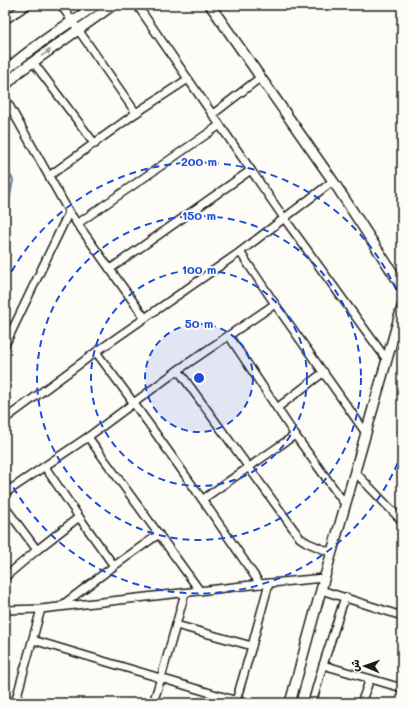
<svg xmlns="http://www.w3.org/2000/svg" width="407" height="708" font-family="Mali,'Playpen Sans Arabic',sans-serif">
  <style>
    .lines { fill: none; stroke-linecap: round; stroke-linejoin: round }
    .stream { stroke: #63809a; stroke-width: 2 }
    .street-casing { stroke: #1c1c1c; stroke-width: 10 }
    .secondary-casing { stroke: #1c1c1c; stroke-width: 12 }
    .street { stroke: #fdfcf7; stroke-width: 7 }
    .secondary { stroke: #fdfcf7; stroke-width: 9 }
    .oneway { fill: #989794 }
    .ring { fill: none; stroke: #1d4ed8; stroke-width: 2; stroke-dasharray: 7 5 }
    .centre { fill: #1d4ed8; stroke: #fdfcf7; stroke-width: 2 }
    .ring-label { font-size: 12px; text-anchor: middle; font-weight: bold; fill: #1d4ed8; stroke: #fdfcf7; stroke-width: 4; stroke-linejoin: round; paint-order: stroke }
  </style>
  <rect width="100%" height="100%" fill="#fdfcf7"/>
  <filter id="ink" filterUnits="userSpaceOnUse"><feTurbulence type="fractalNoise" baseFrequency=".025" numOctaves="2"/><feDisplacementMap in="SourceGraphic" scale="8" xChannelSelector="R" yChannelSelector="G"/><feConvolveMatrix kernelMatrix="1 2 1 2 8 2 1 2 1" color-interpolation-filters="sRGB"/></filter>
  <g filter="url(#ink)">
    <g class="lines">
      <path class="stream" d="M5,166L13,180L5,222"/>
      <defs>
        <g id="street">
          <path d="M61,5L136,113"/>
          <path d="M137,5L284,218L387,360"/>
          <path d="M5,20L27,5"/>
          <path d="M33,62L95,144"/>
          <path d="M5,98L69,212L5,345"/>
          <path d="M213,114L261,77"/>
          <path d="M49,176L136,113L188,79"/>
          <path d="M69,212L145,318"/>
          <path d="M77,224L220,125"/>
          <path d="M240,252L275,304L366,433"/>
          <path d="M110,269L251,170"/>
          <path d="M229,336L295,435L345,504"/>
          <path d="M96,352C153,428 207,505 260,584"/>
          <path d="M178,370L300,538L308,543L332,553"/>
          <path d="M277,408L324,372"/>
          <path d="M5,419L96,352L240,252L333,181"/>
          <path d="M88,437L200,591"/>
          <path d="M355,472L402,521"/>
          <path d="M5,493L88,437L178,370L275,304"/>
          <path d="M203,499L295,435"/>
          <path d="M5,507L37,550L5,577"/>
          <path d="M79,517L114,566"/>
          <path d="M37,550L79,517L45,467"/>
          <path d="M321,590L402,616"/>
          <path d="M61,606L114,566L159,534"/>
          <path d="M5,610L41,609L260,584L324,578"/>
          <path d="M176,625L252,646"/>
          <path d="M33,640L244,703"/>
          <path d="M323,665L402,688"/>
          <path d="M5,700L14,703"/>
          <path d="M236,701L252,646L269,583"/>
          <path d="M15,703L41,609"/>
          <path d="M153,703L161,678L185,593"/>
          <path d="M312,703L323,665L345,597"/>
          <path d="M361,703L370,679"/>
        </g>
        <g id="secondary">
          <path d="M210,5L333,181L402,287"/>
          <path d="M5,71C33,46 65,26 96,5"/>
          <path d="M5,86L20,71L33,62L113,5"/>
          <path d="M290,703L321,590L402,307"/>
        </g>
      </defs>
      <use href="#street" class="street-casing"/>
      <use href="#secondary" class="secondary-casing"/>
      <use href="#street" class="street"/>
      <use href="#secondary" class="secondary"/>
    </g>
    <defs><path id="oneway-solid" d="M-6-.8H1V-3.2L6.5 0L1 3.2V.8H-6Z"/></defs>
    <use class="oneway" href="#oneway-solid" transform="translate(46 53) rotate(-35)"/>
  </g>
  <circle cx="199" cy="378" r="54" fill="#1d4ed8" fill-opacity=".12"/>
  <g class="ring">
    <circle cx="199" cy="378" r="54"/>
    <circle cx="199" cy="378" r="108"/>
    <circle cx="199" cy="378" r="162"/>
    <path d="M402 452A216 216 0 0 1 6 474M6 282A216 216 0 0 1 402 304"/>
  </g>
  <circle cx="199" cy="378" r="6" class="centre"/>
  <g class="ring-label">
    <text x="199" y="166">200 m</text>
    <text x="199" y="220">150 m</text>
    <text x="199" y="274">100 m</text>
    <text x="199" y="328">50 m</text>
  </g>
  <rect width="407" height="708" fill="none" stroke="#fdfcf7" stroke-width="20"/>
  <rect x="10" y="10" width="387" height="688" fill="none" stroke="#1c1c1c" stroke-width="1.5" filter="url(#ink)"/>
  <g transform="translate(365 666) rotate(272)" stroke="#fdfcf7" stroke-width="3" paint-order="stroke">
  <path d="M0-3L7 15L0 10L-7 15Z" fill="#1c1c1c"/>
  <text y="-6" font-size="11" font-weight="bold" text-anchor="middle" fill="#1c1c1c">ش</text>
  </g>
</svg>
